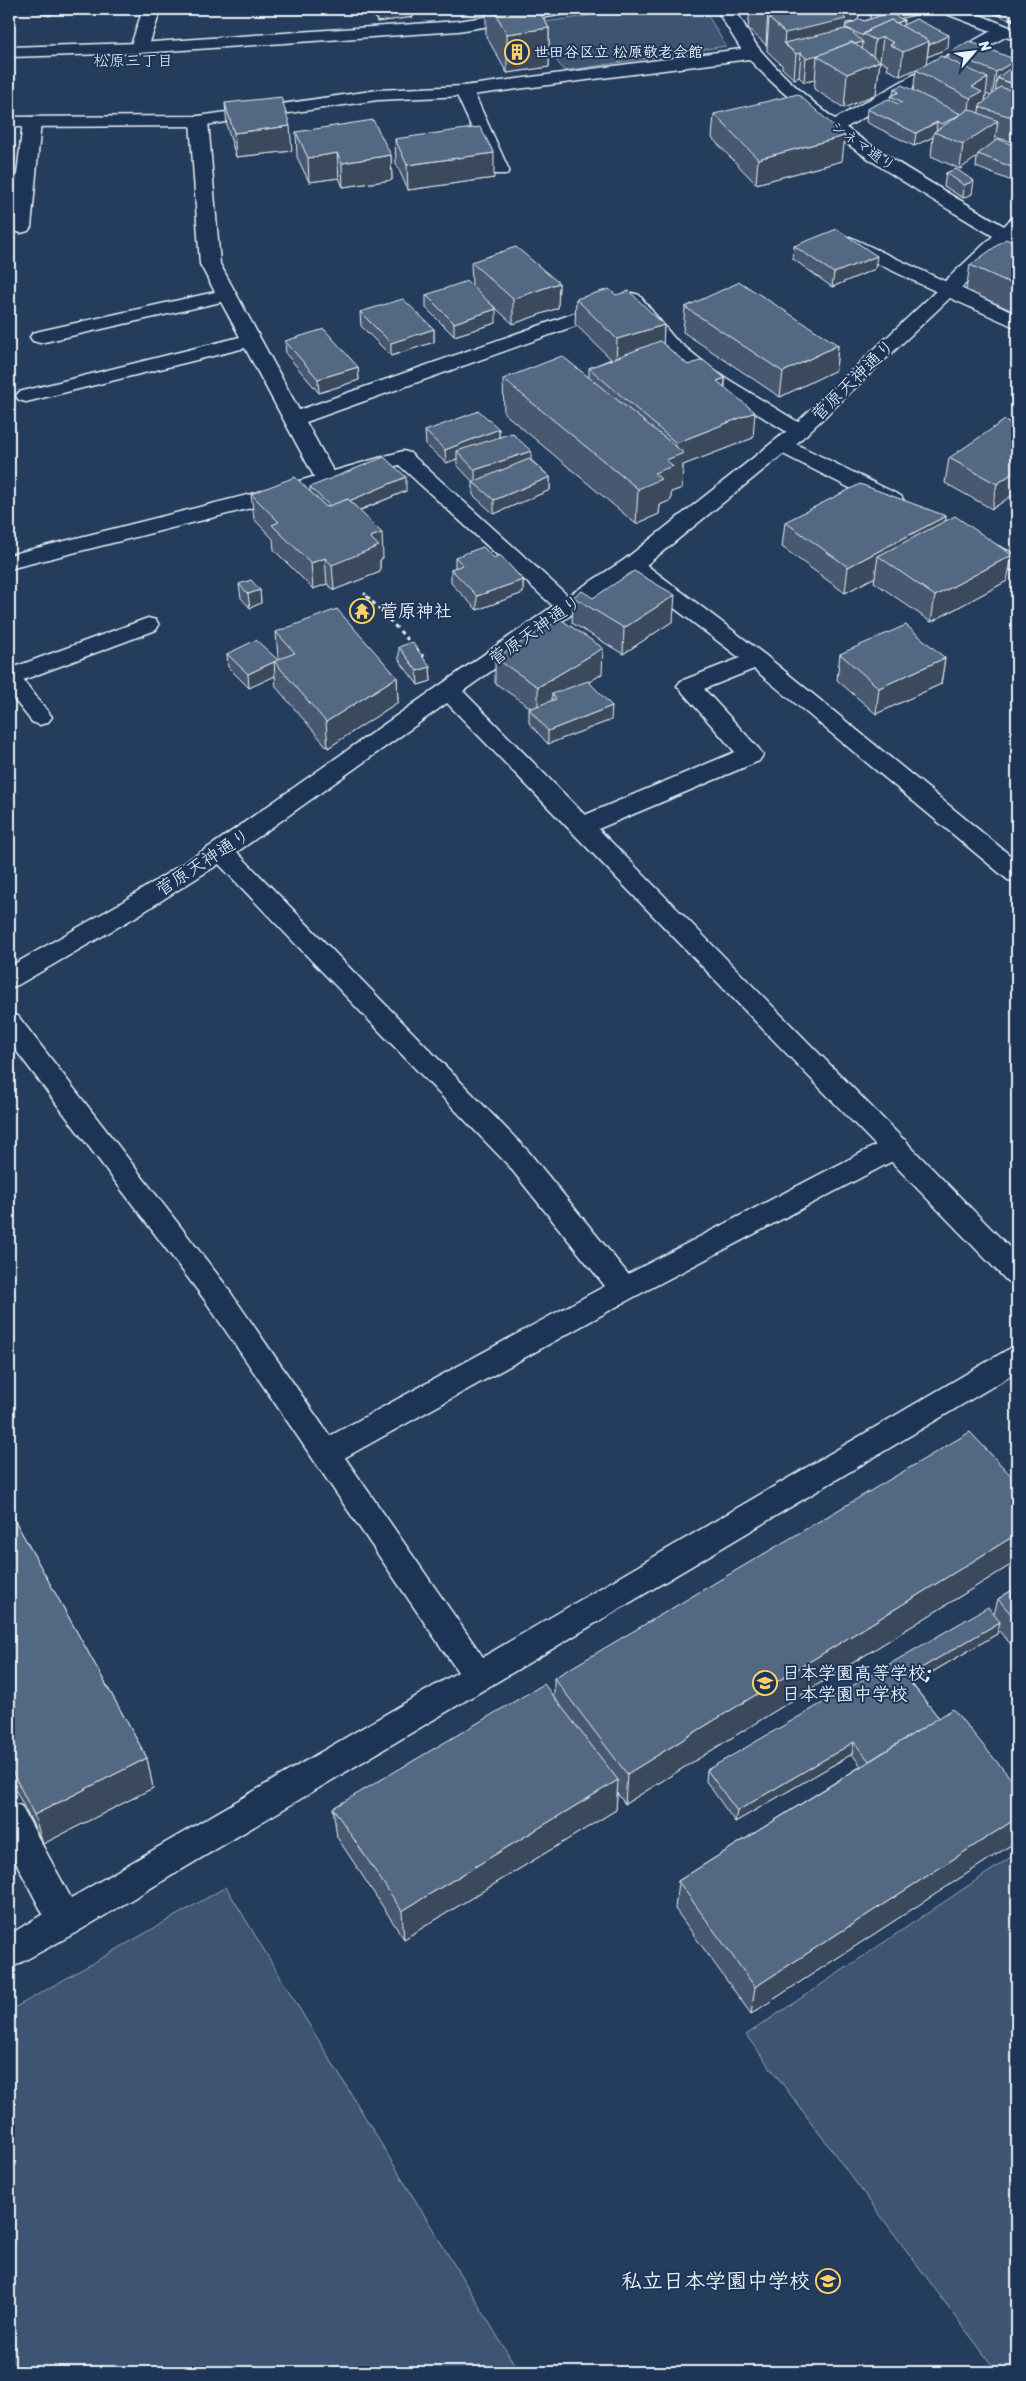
<svg xmlns="http://www.w3.org/2000/svg" width="1026" height="2381" font-family="Sriracha,'Klee One',sans-serif">
  <style>
    .green { fill: #3e5472; stroke: #93a2b5 }
    .lines { fill: none; stroke-linecap: round; stroke-linejoin: round }
    .service-casing { stroke: #e8f1f8; stroke-width: 3 }
    .minor-casing { stroke: #e8f1f8; stroke-width: 3 }
    .path-far1 { stroke: #e8f1f8; stroke-width: 2.5; stroke-dasharray: 2.5 2.5; stroke-linecap: butt }
    .path { stroke: #e8f1f8; stroke-width: 3; stroke-dasharray: 4 4; stroke-linecap: butt }
    .service { fill: #1d3557; fill-rule: evenodd }
    .minor { fill: #1d3557; fill-rule: evenodd }
    .rail-casing { stroke: #e8f1f8; stroke-width: 4 }
    .rail { stroke: #1d3557; stroke-width: 2.5; stroke-dasharray: 8; stroke-linecap: butt }
    .wall { fill: #475970; stroke: #e8f1f8; fill-rule: evenodd }
    .shaded-wall { fill: #3a485b; stroke: #e8f1f8 }
    .building { fill: #536782; stroke: #e8f1f8 }
    .labels { text-anchor: middle; dominant-baseline: central; stroke-width: 4; stroke-linejoin: round; paint-order: stroke }
    .far-poi-label { font-size: 15px; font-weight: bold; fill: #e8f1f8; stroke: #1d3557; text-anchor: start }
    .far-street-label { font-size: 15px; fill: #e8f1f8; stroke: #1d3557 }
    .far-neighbourhood-label { font-size: 16px; fill: #e8f1f8; stroke: #1d3557 }
    .street-label { font-size: 18px; fill: #e8f1f8; stroke: #1d3557 }
    .poi-label { font-size: 18px; font-weight: bold; fill: #e8f1f8; stroke: #1d3557; text-anchor: start }
    .near-poi-label { font-size: 21px; font-weight: bold; fill: #e8f1f8; stroke: #1d3557; text-anchor: end }
  </style>
  <rect width="100%" height="100%" fill="#253d5d"/>
  <filter id="ink" filterUnits="userSpaceOnUse"><feTurbulence type="fractalNoise" baseFrequency=".02" numOctaves="2"/><feDisplacementMap in="SourceGraphic" scale="10" xChannelSelector="R" yChannelSelector="G"/><feConvolveMatrix kernelMatrix="1 2 1 2 8 2 1 2 1" color-interpolation-filters="sRGB"/></filter>
  <g filter="url(#ink)">
    <g class="green">
      <path d="M635,9H704L726,46L564,71L531,24Z"/>
      <path d="M1017,1853V2372H997L746,2035Z"/>
      <path d="M226,1887L519,2372H9V2011Z"/>
    </g>
    <g class="lines">
      <defs>
        <g id="service">
          <path d="M143,9H161L148,48L145,52H133L130,48Z"/>
          <path d="M942,9H965L1017,30V40L1005,37L840,131H828L825,127L828,123L991,31L944,13Z"/>
          <path d="M464,86L470,87L473,91L509,170L507,174H493L491,170L455,91L458,87Z"/>
          <path d="M199,116L205,117L208,121L220,264L299,410L632,293L639,295L674,338L713,370L806,427L809,431L806,435L799,437L792,435L699,378L660,346L628,307L306,422L338,480L335,485L327,486L319,485L316,480L245,348L26,402L19,400L16,396L19,392L240,337L221,302L40,343L33,341L30,337L33,333L40,331L215,292L200,264L190,121L193,117Z"/>
          <path d="M32,117L38,118L41,122L31,227L28,231L21,233L14,231L11,227L23,122L26,118Z"/>
          <path d="M850,237L953,285L956,289L953,293L946,295L939,293L843,247L840,243L843,239Z"/>
          <path d="M632,558L640,560L765,655L1017,861V882L1008,880L754,669L704,689L759,749L763,755L759,761L591,832L582,834L573,832L570,826L573,820L735,752L677,686L681,681L740,658L624,570L621,565L624,560Z"/>
          <path d="M148,618L156,620L159,625L156,630L23,680L52,717L48,722L40,725L32,722L9,693V669Z"/>
          <path d="M221,843L230,845L528,1151L628,1274L886,1140L896,1137L906,1140L910,1147L906,1154L634,1297L337,1462L326,1465L315,1462L311,1453L315,1444L605,1286L508,1165L212,857L209,851L212,845Z"/>
        </g>
        <g id="minor">
          <path d="M535,9H575L572,13L566,14L458,31L139,53L9,57V47L139,43L458,21Z"/>
          <path d="M716,9H734C744,22 750,38 761,51C827,127 918,175 1004,226L1010,220L1017,218V234L961,288L1017,315V328L950,298L796,444L901,496L904,501L901,506L893,507L885,506L783,454L640,570L575,612L463,691L1017,1255V1284L1007,1281L447,703L230,857L137,916L18,985L9,988V967L119,904L212,845L553,606L399,465L291,498L9,569V555L275,488L403,451L410,453L568,596L624,560L792,427L937,290L939,285L942,284L993,236C906,184 819,134 749,59L464,96L378,100L199,126L9,127V117L199,116L378,90L464,86L741,49Z"/>
          <path d="M978,537L1017,555V571L1009,569L970,549L967,544L970,539Z"/>
          <path d="M9,1014L18,1016L224,1283L483,1657L1007,1350L1017,1346V1372L77,1932L9,1969V1935L43,1914L9,1849V1802L21,1806L71,1898L458,1672L204,1299L9,1041Z"/>
        </g>
      </defs>
      <use href="#service" class="service-casing"/>
      <use href="#minor" class="minor-casing"/>
      <path class="path-far1" d="M364,593L368,597"/>
      <path class="path" d="M367,596L424,657"/>
      <use href="#service" class="service"/>
      <use href="#minor" class="minor"/>
      <defs>
        <path id="rail" d="M986,9L1017,21"/>
      </defs>
      <use href="#rail" class="rail-casing"/>
      <use href="#rail" class="rail"/>
    </g>
    <g class="wall">
      <path d="M30,9H62L49,16Z"/>
      <path d="M371,9H413V17L377,22Z"/>
      <path d="M486,9H538L549,28V67L507,73L486,36Z"/>
      <path d="M750,9H860L858,20L864,21L870,19V18L871,9H929V12L901,18L904,20L903,25L948,48L927,57L926,65L948,60L949,53L1017,66V141L1014,140L1012,142L995,137V141L1017,147V183L976,167L977,157L960,169L931,156L933,137L914,146L866,122L867,109L890,100L891,96L893,95L894,89L913,91L916,70L923,66L900,76L887,69L888,65L880,61L876,94L844,108L814,89L815,80L804,82L799,77L794,79L782,68V65L767,51V45H766L748,28ZM855,21L845,26L846,23ZM986,94L991,96L985,102Z"/>
      <path d="M225,103L292,151L236,157L227,127Z"/>
      <path d="M714,114L842,161L756,184L712,138Z"/>
      <path d="M296,132L391,155L392,180L343,187L339,178L309,182L297,157Z"/>
      <path d="M395,139L494,178L408,190L396,163Z"/>
      <path d="M956,169L972,194L963,198L944,186L946,173Z"/>
      <path d="M1017,243V313L966,290L970,265Z"/>
      <path d="M794,246L875,269L832,287L793,259Z"/>
      <path d="M471,262L559,283L558,308L513,324L489,302L496,323L454,336L426,308V295L472,285Z"/>
      <path d="M616,295L664,325L663,344L688,365L725,378V387L753,438L683,465L682,488L671,492V500L660,505L659,514L636,524L504,413L503,379L589,377V368L611,359L575,324L576,299Z"/>
      <path d="M685,307L838,345L836,370L780,397L683,332Z"/>
      <path d="M360,312L434,329V342L391,356L361,326Z"/>
      <path d="M285,341L358,367L359,380L319,393L286,354Z"/>
      <path d="M1017,427V492L992,509L945,483L949,458Z"/>
      <path d="M499,429V437L531,460L550,477V490L494,514L473,495V482L457,465V459L446,463L426,445L425,431Z"/>
      <path d="M310,487L406,491L359,511L383,558L380,560V572L334,590L327,584L313,589L274,550L273,539L254,519L251,494L310,492Z"/>
      <path d="M946,516L945,521L1007,581L931,622L874,582L875,577L845,593L782,547L785,522Z"/>
      <path d="M455,557L494,558L523,580V593L477,610L451,583V569L455,568Z"/>
      <path d="M239,584L260,590L261,603L250,608L241,598Z"/>
      <path d="M573,597L593,598L673,621L623,654L572,623Z"/>
      <path d="M276,632L397,677L398,702L328,748L276,687L275,676L249,688L228,667L227,654L278,660L279,659L278,658Z"/>
      <path d="M399,647L430,667L431,681L418,685L399,660Z"/>
      <path d="M840,654L945,658L941,684L876,714L837,680Z"/>
      <path d="M495,658L602,674L589,682L611,720L548,744L529,723V709L531,708L495,683Z"/>
      <path d="M1017,1482V1561L625,1804L617,1793L616,1810L404,1939L337,1837L333,1808L554,1696V1678Z"/>
      <path d="M9,1510L147,1758L153,1788L43,1844L9,1777Z"/>
      <path d="M1017,1587V1651L998,1630L997,1634L912,1684L939,1718L1017,1786V1841L751,2014L675,1909L678,1881L861,1766L852,1754L735,1822L706,1781L707,1770L994,1614L998,1599Z"/>
    </g>
    <g class="shaded-wall">
      <path d="M48,9H62L49,16Z"/>
      <path d="M377,9H413V17L377,22Z"/>
      <path d="M768,9H860L858,21L846,23L843,46L863,42L860,66L817,56L815,80L804,82L806,58L801,53L799,77L794,79L796,54L784,44L785,33L769,18L767,45H766Z"/>
      <path d="M889,9H929V12L876,24L878,11Z"/>
      <path d="M904,20L903,33L883,37L880,61L872,64L875,40L869,37Z"/>
      <path d="M549,28V67L507,73V34Z"/>
      <path d="M949,35L948,48L927,57L929,45Z"/>
      <path d="M929,41L926,65L900,76L903,52Z"/>
      <path d="M1016,60L1012,84L997,78L995,95L992,97L996,72Z"/>
      <path d="M880,61L876,94L844,108L847,74Z"/>
      <path d="M988,78L985,102L980,105L978,116L967,123L972,87Z"/>
      <path d="M1017,116L1014,140L1012,142L1015,118Z"/>
      <path d="M998,121L994,146L978,154L977,157L960,169L963,144Z"/>
      <path d="M937,122L936,133L934,132L933,137L914,146L916,133Z"/>
      <path d="M290,126L292,151L236,157L234,133Z"/>
      <path d="M845,136L842,161L756,184L758,159Z"/>
      <path d="M337,153L339,178L309,182L308,158Z"/>
      <path d="M494,153V178L408,190L407,165Z"/>
      <path d="M391,155L392,180L343,187L342,163Z"/>
      <path d="M974,181L972,194L963,198L964,185Z"/>
      <path d="M877,256L875,269L832,287L834,273Z"/>
      <path d="M559,283L558,308L513,324V299Z"/>
      <path d="M496,309V323L454,336V323Z"/>
      <path d="M664,325L663,350L616,364L617,339Z"/>
      <path d="M434,329V342L391,356V343Z"/>
      <path d="M838,345L836,370L780,397L783,372Z"/>
      <path d="M358,367L359,380L319,393L318,379Z"/>
      <path d="M725,378L723,403L717,381Z"/>
      <path d="M755,412L753,438L683,465L682,488L671,492V500L660,505L659,514L636,524L638,489L666,460L675,456L676,443Z"/>
      <path d="M499,429V443L457,451V459L446,463L445,450Z"/>
      <path d="M531,451V465L475,484V470Z"/>
      <path d="M1017,470V492L992,509L997,484Z"/>
      <path d="M406,477V491L333,521L332,508Z"/>
      <path d="M550,477V490L494,514V500Z"/>
      <path d="M946,516L942,541L878,556L875,577L845,593L848,567Z"/>
      <path d="M382,533L383,558L380,560V572L334,590L332,565L370,537Z"/>
      <path d="M1012,555L1007,581L931,622L935,596Z"/>
      <path d="M325,558L327,584L313,589L311,563Z"/>
      <path d="M523,580V593L477,610V596Z"/>
      <path d="M260,590L261,603L250,608L248,594Z"/>
      <path d="M675,595L673,621L623,654L624,628Z"/>
      <path d="M603,648L602,674L556,702V699L552,694V704L538,713V687Z"/>
      <path d="M945,658L941,684L876,714L879,688Z"/>
      <path d="M274,662L275,676L249,688L248,674Z"/>
      <path d="M430,667L431,681L418,685L417,671Z"/>
      <path d="M397,677L398,702L328,748L326,722Z"/>
      <path d="M612,706L611,720L548,744V731Z"/>
      <path d="M1017,1534V1561L625,1804L627,1774Z"/>
      <path d="M1000,1622L997,1634L903,1689L906,1677Z"/>
      <path d="M854,1742L852,1754L735,1822L737,1811Z"/>
      <path d="M147,1758L153,1788L43,1844L34,1815Z"/>
      <path d="M618,1780L616,1810L404,1939L402,1911Z"/>
      <path d="M1017,1818V1841L751,2014L755,1987Z"/>
    </g>
    <g class="building">
      <path d="M493,9H538L549,28L507,34Z"/>
      <path d="M809,9H835L846,19L785,33L769,18Z"/>
      <path d="M875,9H889L878,11Z"/>
      <path d="M889,13L904,20L897,23L891,20L869,30L868,31L863,34V36L845,27V26L860,19L864,21Z"/>
      <path d="M916,19L949,35L929,45V41L901,26Z"/>
      <path d="M891,20L929,41L903,52L890,45L894,43L883,37L875,40L863,34L870,31L869,30Z"/>
      <path d="M845,29L850,30L863,42L854,44L852,42L836,48H837L822,54L806,58L801,53L796,54L784,43Z"/>
      <path d="M969,41L1016,60L996,72L949,53Z"/>
      <path d="M852,42L880,61L847,74L817,56Z"/>
      <path d="M941,56L988,78L972,87L982,92L970,98L916,70Z"/>
      <path d="M1015,65L1017,66V85L997,78Z"/>
      <path d="M902,85L961,114L942,124L937,122L916,133L867,109L888,99L898,104L902,102L891,96L899,92L894,89Z"/>
      <path d="M1000,87L1017,92V116L1015,118L979,107Z"/>
      <path d="M798,94L845,136L758,159L714,114Z"/>
      <path d="M281,97L290,126L234,133L225,103Z"/>
      <path d="M969,109L998,121L963,144L934,132Z"/>
      <path d="M373,120L391,155L342,163L337,153L308,158L296,132Z"/>
      <path d="M480,127L494,153L407,165L395,139Z"/>
      <path d="M998,139L1017,147V169L978,154Z"/>
      <path d="M956,169L974,181L964,185L946,173Z"/>
      <path d="M837,229L877,256L834,273L794,246Z"/>
      <path d="M1006,239L1016,244L1017,243V286L970,265Z"/>
      <path d="M516,247L559,283L513,299L471,262Z"/>
      <path d="M467,281L496,309L454,323L426,295Z"/>
      <path d="M740,282L838,345L783,372L685,307Z"/>
      <path d="M609,289L616,295L629,291L664,325L617,339L576,299Z"/>
      <path d="M403,299L434,329L391,343L360,312Z"/>
      <path d="M324,329L358,367L318,379L285,341Z"/>
      <path d="M660,341L688,365L703,360L725,378L717,381L755,412L676,443L589,368Z"/>
      <path d="M562,356L684,453L666,460L673,466L654,473L661,479L638,489L503,379Z"/>
      <path d="M479,411L499,429L445,450L425,431Z"/>
      <path d="M1005,420L1017,427V470L997,484L949,458Z"/>
      <path d="M512,433L531,451L475,470L457,451Z"/>
      <path d="M384,457L406,477L349,501L348,499L330,506L310,487Z"/>
      <path d="M529,459L550,477L494,500L473,482Z"/>
      <path d="M295,477L326,507L348,499L382,533L370,537L379,546L332,565L325,558L311,563L272,525L279,522L251,494Z"/>
      <path d="M860,484L946,516L848,567L785,522Z"/>
      <path d="M955,516L1012,555L935,596L878,556Z"/>
      <path d="M483,547L494,558L500,555L523,580L477,596L451,569L463,565L455,557Z"/>
      <path d="M634,571L675,595L624,628L573,597L582,591L593,598Z"/>
      <path d="M251,580L260,590L248,594L239,584Z"/>
      <path d="M337,609L397,677L326,722L274,661L295,653L276,632Z"/>
      <path d="M560,619L603,648L538,687L495,658Z"/>
      <path d="M906,625L945,658L879,688L840,654Z"/>
      <path d="M256,640L278,660L248,674L227,654Z"/>
      <path d="M412,642L430,667L417,671L399,647Z"/>
      <path d="M588,681L612,706L548,731L529,709L556,699L552,694Z"/>
      <path d="M970,1432L1017,1482V1534L627,1774L554,1678Z"/>
      <path d="M9,1510L147,1758L34,1815L9,1765Z"/>
      <path d="M1017,1587V1621L998,1599Z"/>
      <path d="M988,1607L1000,1622L906,1677L939,1718L869,1761L854,1742L737,1811L707,1770Z"/>
      <path d="M544,1684L618,1780L402,1911L333,1808Z"/>
      <path d="M953,1709L1017,1786V1818L755,1987L678,1881Z"/>
    </g>
  </g>
  <defs>
    <symbol id="building-ring" viewBox="-11 -11 22 22"><circle r="9.5" fill="#1d3557" stroke="#ffd166" stroke-width="1.5"/><path d="M-4-6H4V6H1V3H-1V6H-4ZM-2.5-4.3h1.7v1.8h-1.7ZM.8-4.3h1.7v1.8H.8ZM-2.5-1h1.7V.8h-1.7ZM.8-1h1.7V.8H.8Z" fill="#ffd166"/></symbol>
    <symbol id="temple-ring" viewBox="-11 -11 22 22"><circle r="9.5" fill="#1d3557" stroke="#ffd166" stroke-width="1.5"/><path d="M0-6L5-2H3V0L6.5 2.5H4V6H1.5V3h-3V6H-4V2.5H-6.5L-3 0V-2H-5Z" fill="#ffd166"/></symbol>
    <symbol id="school-ring" viewBox="-11 -11 22 22"><circle r="9.5" fill="#1d3557" stroke="#ffd166" stroke-width="1.5"/><path d="M0-5L7-2L0 1L-7-2ZM-4 1L0 2.5L4 1V4Q0 6-4 4Z" fill="#ffd166"/></symbol>
  </defs>
  <g fill-rule="evenodd">
    <use href="#building-ring" x="503" y="38" width="28" height="28"/>
    <use href="#temple-ring" x="348" y="597" width="28" height="28"/>
    <use href="#school-ring" x="751" y="1669" width="28" height="28"/>
    <use href="#school-ring" x="814" y="2267" width="28" height="28"/>
  </g>
  <g class="labels">
    <g class="far-poi-label">
      <text x="534" y="52">世田谷区立 松原敬老会館</text>
    </g>
    <g class="far-street-label">
      <text transform="translate(863 146) rotate(35)">シネマ通り</text>
    </g>
    <g class="far-neighbourhood-label">
      <text x="133" y="60">松原三丁目</text>
    </g>
    <g class="street-label">
      <text transform="translate(853 380) rotate(-44)">菅原天神通り</text>
      <text transform="translate(535 630) rotate(-35)">菅原天神通り</text>
      <text transform="translate(203 862) rotate(-33)">菅原天神通り</text>
    </g>
    <g class="poi-label">
      <text x="380" y="611">菅原神社</text>
      <text x="782" y="1673">日本学園高等学校;<tspan x="782" dy="21">日本学園中学校</tspan></text>
    </g>
    <g class="near-poi-label">
      <text x="810" y="2281">私立日本学園中学校</text>
    </g>
  </g>
  <rect width="1026" height="2381" fill="none" stroke="#1d3557" stroke-width="30"/>
  <rect x="15" y="15" width="996" height="2351" fill="none" stroke="#e8f1f8" stroke-width="2" filter="url(#ink)"/>
  <g transform="translate(974 52) rotate(62)" stroke="#1d3557" stroke-width="4" paint-order="stroke">
  <path d="M0-4L9 19L0 12L-9 19Z" fill="#e8f1f8"/>
  <text y="-8" font-size="14" font-weight="bold" text-anchor="middle" fill="#e8f1f8">N</text>
  </g>
</svg>
